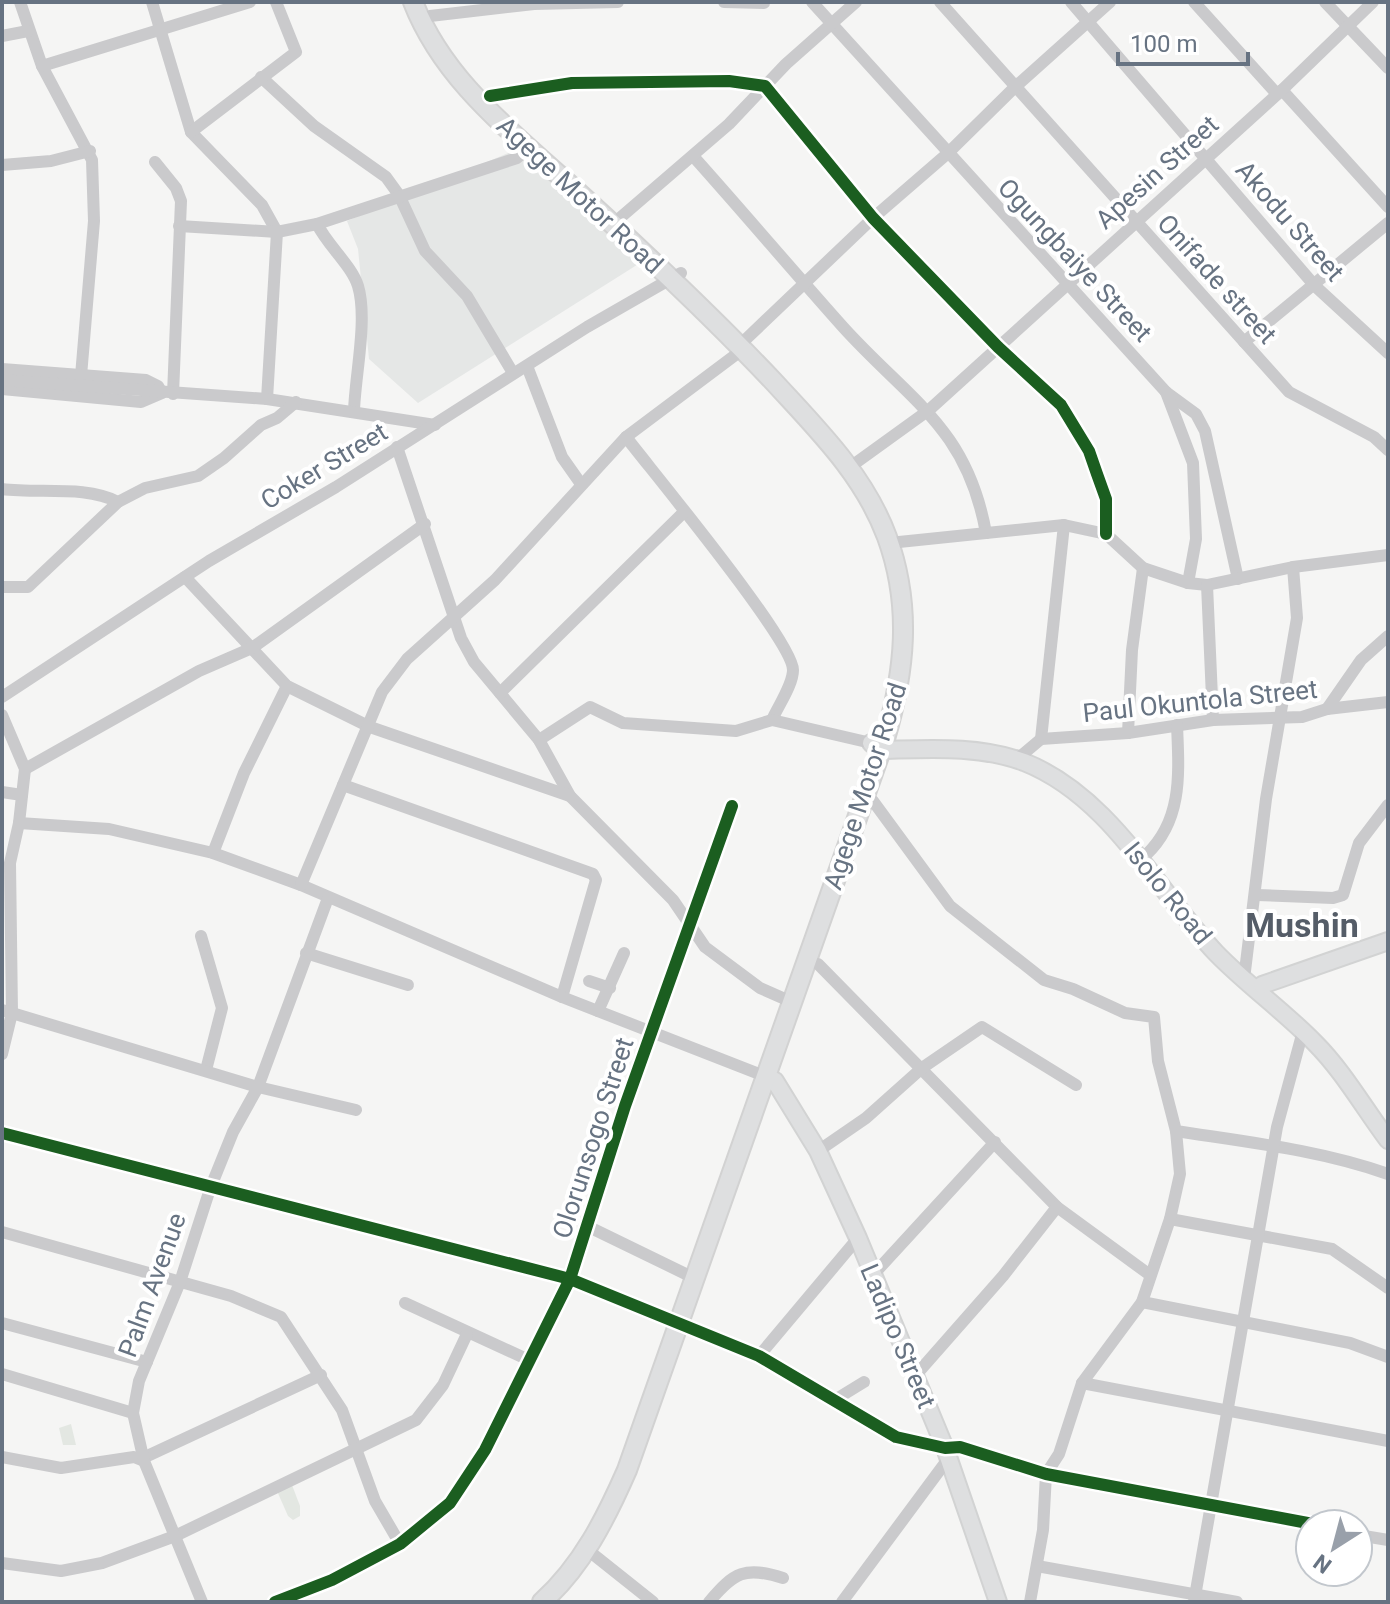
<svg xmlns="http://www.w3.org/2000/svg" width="1390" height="1604" font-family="Roboto,sans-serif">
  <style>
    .built { fill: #e5e7e6 }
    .green { fill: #e3e7e2 }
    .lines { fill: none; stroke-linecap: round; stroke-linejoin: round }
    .major-casing { stroke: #d2d3d3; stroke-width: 20 }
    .highway-casing { stroke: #d2d2d2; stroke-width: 22 }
    .minor { stroke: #cacacc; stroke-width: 12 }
    .major { stroke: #dedfe0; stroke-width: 16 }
    .highway { stroke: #dedfe0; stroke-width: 18 }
    .cycleway-casing { stroke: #fff; stroke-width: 17 }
    .cycleway { stroke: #1b5e20; stroke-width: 12 }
    .labels { text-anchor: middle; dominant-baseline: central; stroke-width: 8; stroke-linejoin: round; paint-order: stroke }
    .street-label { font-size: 26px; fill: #677382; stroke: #fff }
    .district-label { font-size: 34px; font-weight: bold; fill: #555d68; stroke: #fff }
  </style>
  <rect width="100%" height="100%" fill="#f5f5f4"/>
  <path class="built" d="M520,148L640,263L418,403L369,359L358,249L347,221Z"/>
  <g class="green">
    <path d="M71,1424L76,1445H63L59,1428Z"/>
    <path d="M292,1485L300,1506V1516L293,1520L288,1516L277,1491Z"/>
  </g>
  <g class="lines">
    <defs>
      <g id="major">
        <path d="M871,743L880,750C928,749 978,745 1024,762C1110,796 1156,889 1216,953C1247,985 1284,1011 1315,1043C1343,1071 1364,1108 1388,1140"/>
        <path d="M1262,985L1388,941"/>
        <path d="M767,1077L775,1081L818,1151L858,1238L945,1448L998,1602"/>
      </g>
      <path id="highway" d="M413,2C442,76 502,124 560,176C633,242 706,310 774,382C818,430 864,475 887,537C912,606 905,671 885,739L627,1470C606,1518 582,1566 542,1602"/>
    </defs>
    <use href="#major" class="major-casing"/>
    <use href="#highway" class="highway-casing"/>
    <g class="minor">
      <path d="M20,2L42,66L92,160L94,221L81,376"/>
      <path d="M152,2L191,132L262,205L277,232L267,399"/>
      <path d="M724,2L764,3"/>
      <path d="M812,2L1166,392L1196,414L1205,431L1238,579"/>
      <path d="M940,2L1289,392L1374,437L1388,450"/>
      <path d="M1071,2L1315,286L1388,353"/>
      <path d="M1194,2L1277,94"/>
      <path d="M1325,2L1388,68"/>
      <path d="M430,16L534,4L618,2"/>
      <path d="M2,36L28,31"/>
      <path d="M42,66L250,2"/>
      <path d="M261,77L314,126L386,177L399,195L425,251L467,296L513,373"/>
      <path d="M1282,90L1388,207"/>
      <path d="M490,96L572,83L729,81L765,86L873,218L998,347L1061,405L1089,451L1097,474L1106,499V534"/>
      <path d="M191,132L296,52L276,2"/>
      <path d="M693,156C744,213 793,271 843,327C909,400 967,427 986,533"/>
      <path d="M155,162L176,188L181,201L173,394"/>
      <path d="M2,165L51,161L90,151"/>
      <path d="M621,217L729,124L786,64L856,2"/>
      <path d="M317,224C328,246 352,266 358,286C368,319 355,376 354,411"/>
      <path d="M179,226L277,232L317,224L517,158L529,148"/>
      <path d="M745,340L873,218L947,154L1014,88L1110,2"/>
      <path d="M1244,342L1388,223"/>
      <path d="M527,366L562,457L581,484"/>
      <path d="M2,369L146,380L158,386L162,393L141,402L2,389"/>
      <path d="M2,380L267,399L435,425"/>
      <path d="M1166,392L1193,463L1196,539L1188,583"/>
      <path d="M626,437C652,471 793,641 793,670C793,685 778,706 772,720"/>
      <path d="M397,447L461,638L474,662L539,740L570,796L673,900L705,947L760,988L794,1003"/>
      <path d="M857,462L929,410L1282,90L1373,2"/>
      <path d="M2,489C39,494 85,485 118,502"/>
      <path d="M899,542L1064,525L1106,534L1143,568L1188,583L1207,585L1293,567L1388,555"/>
      <path d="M185,577L287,686L370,727L570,796"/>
      <path d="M1207,585L1213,720"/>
      <path d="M2,587H28L118,502L145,488L198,476L224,458L261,425L277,418L296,402"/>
      <path d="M500,693L684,512"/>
      <path d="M2,697L209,561L336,487L587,327L681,273"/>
      <path d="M1327,709L1361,660L1388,636"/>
      <path d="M2,715L25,769L19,823L10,863L12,1013L2,1054"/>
      <path d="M1128,733L1132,650L1143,568"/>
      <path d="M1041,739L1064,525"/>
      <path d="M539,740L590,707L623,723L736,731L772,720L871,743"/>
      <path d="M1022,755L1041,739L1128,733L1213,720L1302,717L1327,709L1388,702"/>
      <path d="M25,769L199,671L252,648L425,524"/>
      <path d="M343,785L593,874L596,880L562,997"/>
      <path d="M2,792L22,795"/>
      <path d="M873,801L950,906L1044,980L1073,989L1125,1013L1154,1017L1158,1061L1176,1131C1247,1142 1320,1150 1388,1174"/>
      <path d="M19,823L109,829L213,853L301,885L562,997L767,1077"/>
      <path d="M213,853L244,773L287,686"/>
      <path d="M1146,855C1183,820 1179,773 1177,725"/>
      <path d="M301,885L382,692L407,659L495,580L626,437L742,350"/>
      <path d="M1257,895L1333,898L1343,895L1359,843L1388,805"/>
      <path d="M201,936L222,1008L206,1070"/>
      <path d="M306,953L408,985"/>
      <path d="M818,964L1057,1207L1150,1275"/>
      <path d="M1245,971L1266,799L1297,618L1293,567"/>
      <path d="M589,981L610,988"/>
      <path d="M2,1010L258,1087L356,1110"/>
      <path d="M598,1011L624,953"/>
      <path d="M2,1133L570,1279L759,1356L896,1437L945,1448L960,1447L1046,1474L1313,1524"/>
      <path d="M818,1151L866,1118L922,1068L982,1027L1076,1085"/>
      <path d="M1170,1219L1332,1249L1388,1288"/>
      <path d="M587,1226L694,1278"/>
      <path d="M2,1232L231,1296L281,1317L342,1410L375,1501L400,1544"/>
      <path d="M872,1276L995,1142"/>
      <path d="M1142,1302L1350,1343L1388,1357"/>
      <path d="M405,1303L531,1361"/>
      <path d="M2,1323L147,1362"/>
      <path d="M759,1356L858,1238"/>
      <path d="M2,1374L133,1413"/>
      <path d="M915,1376L1003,1276L1057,1207"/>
      <path d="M1082,1383L1388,1441"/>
      <path d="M833,1401L864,1382"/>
      <path d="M2,1457L61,1468L134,1457L144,1461"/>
      <path d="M143,1458L321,1375"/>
      <path d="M1358,1535L1388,1540"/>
      <path d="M594,1555L653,1602"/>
      <path d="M2,1563L61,1571L102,1563L175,1536L416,1420L443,1385L467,1334"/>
      <path d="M1037,1566L1237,1602"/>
      <path d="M202,1602L144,1461L133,1413L139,1381L180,1282L210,1189L233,1132L258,1087L328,898"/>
      <path d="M275,1602L332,1580L400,1544L450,1503L485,1450L570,1279L625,1106L732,806"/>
      <path d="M709,1602C734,1572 745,1566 783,1578"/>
      <path d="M842,1602L948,1459"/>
      <path d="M1030,1602L1043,1530L1046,1474L1059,1454L1082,1383L1142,1302L1170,1219L1180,1174L1176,1131"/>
      <path d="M1194,1602L1277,1127L1303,1031"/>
    </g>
    <use href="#major" class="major"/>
    <use href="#highway" class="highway"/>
    <defs>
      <g id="cycleway">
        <path d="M490,96L572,83L729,81L765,86L873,218L998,347L1061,405L1089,451L1097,474L1106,499V534"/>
        <path d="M2,1133L570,1279L759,1356L896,1437L945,1448L960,1447L1046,1474L1313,1524"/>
        <path d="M275,1602L332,1580L400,1544L450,1503L485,1450L570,1279L625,1106L732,806"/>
      </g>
    </defs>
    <use href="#cycleway" class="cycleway-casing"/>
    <use href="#cycleway" class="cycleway"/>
  </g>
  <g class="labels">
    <g class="street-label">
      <text transform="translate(1157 172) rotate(-42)">Apesin Street</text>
      <text transform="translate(580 195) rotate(43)">Agege Motor Road</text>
      <text transform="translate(1290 221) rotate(49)">Akodu Street</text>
      <text transform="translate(1075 260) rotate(47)">Ogungbaiye Street</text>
      <text transform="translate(1217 279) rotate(48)">Onifade street</text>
      <text transform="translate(324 466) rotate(-31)">Coker Street</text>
      <text transform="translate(1200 701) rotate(-6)">Paul Okuntola Street</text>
      <text transform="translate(865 786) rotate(-72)">Agege Motor Road</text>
      <text transform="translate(1168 893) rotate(51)">Isolo Road</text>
      <text transform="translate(593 1138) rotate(-72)">Olorunsogo Street</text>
      <text transform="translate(152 1285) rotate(-70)">Palm Avenue</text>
      <text transform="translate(898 1336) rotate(67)">Ladipo Street</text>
    </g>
    <g class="district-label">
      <text x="1302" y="925">Mushin</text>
    </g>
  </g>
  <rect width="1390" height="1604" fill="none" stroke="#677382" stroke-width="8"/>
  <g transform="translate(1334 1548) rotate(216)"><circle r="38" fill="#ffffff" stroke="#c2c7cd" stroke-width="2"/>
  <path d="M0-6L14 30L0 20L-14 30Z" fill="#99a0aa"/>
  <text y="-12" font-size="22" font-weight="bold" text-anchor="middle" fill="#677382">N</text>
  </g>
  <path d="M1118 52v12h130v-12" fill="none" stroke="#677382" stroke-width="4"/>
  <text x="1130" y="52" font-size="24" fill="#677382" stroke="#ffffff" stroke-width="6" paint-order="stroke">100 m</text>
</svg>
